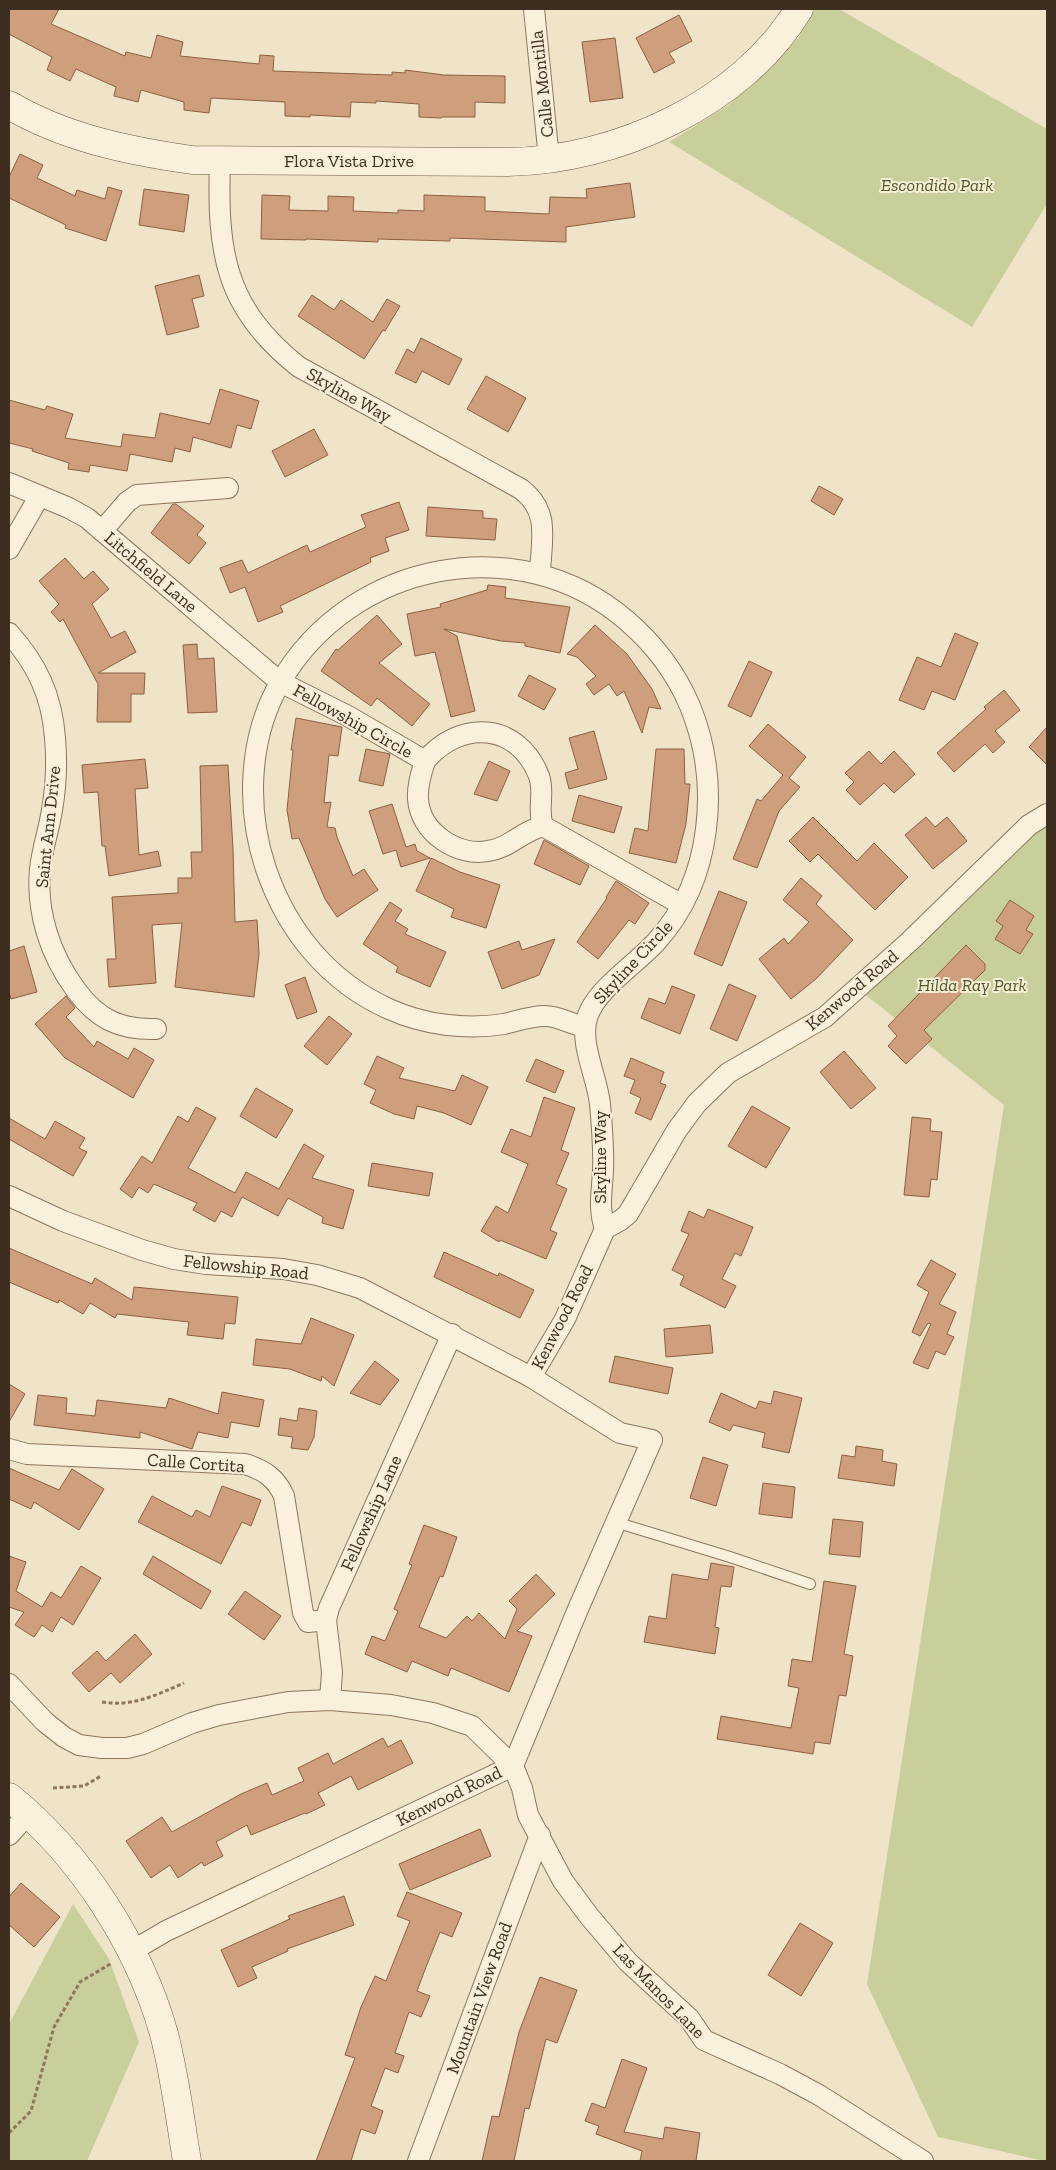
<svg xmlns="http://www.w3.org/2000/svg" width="1056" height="2170" font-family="'Zilla Slab',serif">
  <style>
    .green { fill: #c9cf9b }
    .building { fill: #cf9f7d; stroke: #8d5f41 }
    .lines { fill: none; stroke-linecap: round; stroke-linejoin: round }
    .lane-casing { stroke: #8d765c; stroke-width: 12 }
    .street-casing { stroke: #8d765c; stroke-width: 22 }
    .secondary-casing { stroke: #6f573f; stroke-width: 29 }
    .path { stroke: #8d765c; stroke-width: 3; stroke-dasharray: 4 2.5; stroke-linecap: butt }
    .lane { stroke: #faf1dc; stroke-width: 10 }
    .street { stroke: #faf1dc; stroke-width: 20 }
    .secondary { stroke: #faf1dc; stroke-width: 28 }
    .labels { text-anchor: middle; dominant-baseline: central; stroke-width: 4; stroke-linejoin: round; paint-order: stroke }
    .street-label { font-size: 18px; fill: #3d2e20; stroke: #f7eed8 }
    .park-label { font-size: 18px; font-style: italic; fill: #4d5a26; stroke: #f7eed8 }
  </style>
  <rect width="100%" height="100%" fill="#f0e4c8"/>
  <g class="green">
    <path d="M815,9H839L1047,129V204L972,327L669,142L727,106L751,86L799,37Z"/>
    <path d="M1047,814V2161H1044L938,2137L867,1984L1004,1105L857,988Z"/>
    <path d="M73,1904L109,1959L139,2042L87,2161H9V2024Z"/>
  </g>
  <g class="building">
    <path d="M9,9H59L51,24L125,56L126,52L151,58L157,35L183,42L180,56L259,64L260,55L274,56L273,71L392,75V72L405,73V70L444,75L505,76V103L475,102V117H442L441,118L419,117V104L376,101V103L351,102L350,117L310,115V117L285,116V102L211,98L209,113L184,110V102L141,90L138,102L114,96L116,87L76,69L70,81L47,70L52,57L9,34Z"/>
    <path d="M679,15L692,41L669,53L675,62L654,73L636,38Z"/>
    <path d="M615,38L623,98L590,102L582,42Z"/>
    <path d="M20,154L43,165L37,178L75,196L77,190L105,199L108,187L122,191L106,241L65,228L66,225L9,198V177Z"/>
    <path d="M630,183L635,217L566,227V242L450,238V241L378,239V242L306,239V240L261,239L262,195L290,196L289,210L328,211V196L354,197L353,211L398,213V210L424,211V195L485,197V211L549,214L550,197L587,198L586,189Z"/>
    <path d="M144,189L189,195L184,232L139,225Z"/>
    <path d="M199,275L204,296L192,299L199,327L167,335L155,286Z"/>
    <path d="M312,295L334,310L341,300L373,322L387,299L400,306L385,331L383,330L364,359L298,316Z"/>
    <path d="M421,338L462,359L449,385L422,371L416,383L395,373L407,349L414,353Z"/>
    <path d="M486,376L526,398L508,432L467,409Z"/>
    <path d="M220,389L259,401L251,429L237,425L231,448L193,437L190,452L175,448L172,462L130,454L127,471L90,465L89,472L68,469L69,463L32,451L33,449L9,443V400L45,410L47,406L73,414L65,438L121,447L123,434L155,438L160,413L210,424Z"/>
    <path d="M314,429L328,455L285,477L272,451Z"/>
    <path d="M819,486L843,499L834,515L811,501Z"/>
    <path d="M399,502L409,530L385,538L389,551L370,558L371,562L280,606L283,612L258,622L245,587L230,593L220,568L242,560L248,573L307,545L310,552L366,527L361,515Z"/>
    <path d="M173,504H176L204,526L197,535L206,543L189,564L151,533Z"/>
    <path d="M428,507L483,511V518L497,519L495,540L426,536Z"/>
    <path d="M65,558L84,579L93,571L109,589L92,604L111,638L125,631L136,652L98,673H145L144,694H131V722H97L98,684L63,619L60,622L51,612L59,604L39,581Z"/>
    <path d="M488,585L506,587L505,598L570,607L560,653L525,646V643L501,641L444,629L457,636L475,711L451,717L435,652L415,656L407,614L441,607L440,604L487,590Z"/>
    <path d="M377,615L402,644L379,663L430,704L412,726L377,698L371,706L321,671L336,649L338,650Z"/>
    <path d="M595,625L627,654L652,689L661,709L649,707L642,733L624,691L617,696L609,684L594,695L586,684L596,676L577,657L567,654Z"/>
    <path d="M955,633L978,643L955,700L932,691L924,710L899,700L917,657L941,667Z"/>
    <path d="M197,644L198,659L214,658L217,712L188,713L183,645Z"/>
    <path d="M749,661L772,672L751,717L728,706Z"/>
    <path d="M529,675L556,689L544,710L518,696Z"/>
    <path d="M1004,690L1020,710L995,731L1005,742L993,753L985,744L954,772L937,753L986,709L984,707Z"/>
    <path d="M296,718L342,727L338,756L329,755L324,803L331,802L327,827L335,828L337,837L353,876L364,869L378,890L337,917L325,899L299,838L292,839L287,810L293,750H291Z"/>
    <path d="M768,724L806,757L789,778L800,787L779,811L757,868L733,859L757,799L761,801L783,775L749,746Z"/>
    <path d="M1047,727V765L1029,747Z"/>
    <path d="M594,731L607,779L569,789L565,773L578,769L569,738Z"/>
    <path d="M366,749L390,754L383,786L359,781Z"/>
    <path d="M656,749H684L685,784H690L686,824L676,863L629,853L635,828L648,831Z"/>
    <path d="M869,751L881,764L894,751L915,774L894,793L884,783L860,805L846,790L854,782L845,773Z"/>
    <path d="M145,759L148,788L135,789L139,855L158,851L161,866L109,876L105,846H102L98,792L84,793L82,765Z"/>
    <path d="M489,761L510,771L497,801L474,794Z"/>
    <path d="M228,765L233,849L235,922L257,920L259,954L254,997L175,987L182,923L152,925L156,983L109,987L107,959H116L112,897L178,893V878H192L191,852H202L200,766Z"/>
    <path d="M579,795L622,807L614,833L572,821Z"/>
    <path d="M392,804L406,847L415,844L417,851L430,858L401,867L396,850L383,854L369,811Z"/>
    <path d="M813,817L857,861L874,843L908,877L875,910L818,854L810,862L789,841Z"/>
    <path d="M926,817L935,827L947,817L967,841L933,869L905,835Z"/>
    <path d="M544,840L589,866L580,885L534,864Z"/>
    <path d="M431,858L460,872L500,885L486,928L451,917L454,909L416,891Z"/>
    <path d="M801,878L822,896L816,904L853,940L816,979L791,999L759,959L784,938L788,944L809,922L783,900Z"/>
    <path d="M616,881L649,903L635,924L629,920L598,959L577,942L607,898L606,897Z"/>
    <path d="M719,891L747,902L722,966L694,954Z"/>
    <path d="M1010,900L1034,916L1026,930L1033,934L1020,954L995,939L1003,926L996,921Z"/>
    <path d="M390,902L402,910L395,921L408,929L405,934L446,952L430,987L396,972L398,967L363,944Z"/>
    <path d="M555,939L539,975L502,989L488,952L519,941L522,950Z"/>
    <path d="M966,945L985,964V970L924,1030L932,1039L906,1064L888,1046L897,1036L888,1026Z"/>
    <path d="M24,946L37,992L11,999L9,992V951Z"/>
    <path d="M305,977L317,1012L297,1019L285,985Z"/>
    <path d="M729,984L756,996L737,1041L710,1029Z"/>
    <path d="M672,986L695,995L680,1034L641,1018L649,998L665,1004Z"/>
    <path d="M66,996L75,1008L66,1017L94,1047L97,1041L128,1059L134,1048L154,1060L133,1098L65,1058L35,1024Z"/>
    <path d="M329,1016L352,1034L327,1065L304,1046Z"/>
    <path d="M844,1051L876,1088L851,1109L820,1072Z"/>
    <path d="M377,1056L404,1068L399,1078L455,1091L462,1075L488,1087L471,1125L444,1113L417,1106L414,1119L394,1114L370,1103L376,1090L364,1084Z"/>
    <path d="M631,1058L664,1072L660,1083L666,1085L651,1120L635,1113L641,1098L630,1093L635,1080L624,1076Z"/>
    <path d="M536,1059L564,1071L555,1093L526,1081Z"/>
    <path d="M256,1088L293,1110L276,1138L240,1116Z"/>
    <path d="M544,1097L575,1108L561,1150L569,1153L556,1184L567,1189L550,1230L557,1233L546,1259L500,1240L499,1242L481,1231L496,1206L508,1213L528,1164L501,1152L511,1129L531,1137Z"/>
    <path d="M752,1106L790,1128L766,1168L728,1146Z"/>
    <path d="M196,1107L216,1118L188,1168L235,1193L246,1172L279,1189L304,1144L324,1156L312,1178L354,1190L343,1229L322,1223L323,1217L288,1198L278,1216L242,1197L232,1217L221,1211L215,1222L193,1210L197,1203L154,1184L148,1193L139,1187L132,1198L120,1189L142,1156L152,1163L178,1116L188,1122Z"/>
    <path d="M912,1117L931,1119L930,1131L942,1132L937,1180L931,1179L929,1197L904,1195Z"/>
    <path d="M9,1118L45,1139L55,1121L85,1138L79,1148L87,1152L73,1176L9,1139Z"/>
    <path d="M372,1163L433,1173L429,1196L368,1186Z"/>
    <path d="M708,1209L753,1227L741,1256L735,1253L722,1279L736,1286L725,1308L680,1285L684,1276L672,1270L689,1234L681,1231L689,1211L704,1218Z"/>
    <path d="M9,1248L92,1284L95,1278L132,1300L134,1287L238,1297L235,1324L225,1323L223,1339L187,1335L189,1322L117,1314L115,1318L90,1303L83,1314L59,1300L58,1303L9,1282Z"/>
    <path d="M444,1252L498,1276L499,1273L534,1290L520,1318L434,1277Z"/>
    <path d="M931,1260L956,1274L939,1304L956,1312L947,1334L954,1337L945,1355L936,1351L928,1369L913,1363L931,1324L928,1323L920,1336L912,1332L929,1292L917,1285Z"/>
    <path d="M311,1318L354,1335L334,1386L322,1376L321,1381L290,1369L253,1365L256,1339L301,1344Z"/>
    <path d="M710,1325L713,1353L666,1357L664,1329Z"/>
    <path d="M615,1356L673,1368L668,1394L609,1382Z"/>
    <path d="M375,1361L399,1380L380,1405L350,1393Z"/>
    <path d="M9,1384L25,1394L9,1422Z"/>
    <path d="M774,1391L802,1398L789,1453L762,1447L765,1433L733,1425L730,1431L709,1422L721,1393L756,1409L759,1401L771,1404Z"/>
    <path d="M222,1392L264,1400L259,1427L231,1422L228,1438L198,1432L192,1449L140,1432V1438L34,1425L38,1395L67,1398L66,1413L95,1416L97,1400L166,1408L169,1398L218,1414Z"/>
    <path d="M299,1408L317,1411L314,1437L308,1450L291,1448L293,1437L278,1435L280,1418L297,1421Z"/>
    <path d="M856,1446L883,1450L882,1461L897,1464L894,1486L838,1478L842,1455L855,1457Z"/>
    <path d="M703,1457L728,1465L716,1506L690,1498Z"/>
    <path d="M9,1468L59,1490L72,1469L104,1489L79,1530L34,1502L31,1509L9,1499Z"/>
    <path d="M763,1483L795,1487L792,1518L759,1514Z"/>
    <path d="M222,1486L261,1500L251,1526L242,1522L221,1564L138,1522L152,1496L192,1517L196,1510L210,1517Z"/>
    <path d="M833,1519L863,1522L860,1557L829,1554Z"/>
    <path d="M424,1525L457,1537L443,1577L440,1576L419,1627L446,1638L467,1616L472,1621L479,1613L505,1639L517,1609L509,1601L536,1574L555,1594L517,1631L532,1636L509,1692L451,1668L448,1676L412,1661L407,1672L365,1654L372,1636L385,1641L398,1611L394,1609L412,1565L409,1564Z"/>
    <path d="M9,1556L26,1562L16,1591L42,1607L51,1592L61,1598L81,1566L101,1578L73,1625L61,1617L52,1632L42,1625L34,1637L15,1625L24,1612L9,1607Z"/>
    <path d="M153,1556L211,1591L201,1609L143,1574Z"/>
    <path d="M711,1563L734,1567L731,1587L721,1586L715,1627L719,1628L715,1654L644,1642L649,1616L666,1619L672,1574L708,1580Z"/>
    <path d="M824,1581L856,1586L844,1654L853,1656L846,1696L839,1695L830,1744L815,1742L813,1754L717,1739L721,1716L791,1728L799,1688L788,1686L792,1659L812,1662Z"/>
    <path d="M245,1591L281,1616L264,1640L228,1614Z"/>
    <path d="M135,1634L152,1654L120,1683L111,1673L89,1692L72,1673L97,1651L106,1661Z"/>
    <path d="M383,1738L388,1747L401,1740L413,1763L358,1790L351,1776L318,1793L325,1805L306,1814L305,1813L251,1835L247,1825L216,1842L223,1856L204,1866L202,1862L178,1878L170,1865L151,1878L126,1841L162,1817L172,1832L241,1794L267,1783L272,1795L304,1781L298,1768L328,1753L333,1764Z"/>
    <path d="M480,1829L491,1856L410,1890L399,1864Z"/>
    <path d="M21,1883L60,1917L34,1947L9,1925V1897Z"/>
    <path d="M407,1892L462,1913L452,1937L440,1932L426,1967L417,1991L430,1996L421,2017L409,2012L395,2053L404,2056L398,2073L385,2068L371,2106L383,2111L375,2134L361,2129L351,2161H316L355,2058L345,2055L361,2007L375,1976L386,1981L410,1921L397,1916Z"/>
    <path d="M344,1896L354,1925L287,1949L288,1951L252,1967L257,1978L238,1987L221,1950L290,1919L288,1916Z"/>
    <path d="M800,1923L833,1943L801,1996L768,1975Z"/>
    <path d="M540,1977L577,1990L557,2043L546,2039L529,2109L525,2108L514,2161H482L492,2116L499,2117L519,2032Z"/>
    <path d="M622,2059L647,2068L624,2132L663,2139L665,2127L700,2133L696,2161H640L642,2151L596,2134L599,2126L585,2121L592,2103L605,2108Z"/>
  </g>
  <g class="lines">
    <defs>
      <path id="lane" d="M615,1522L730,1557L810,1584"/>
      <g id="street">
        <path d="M534,9L549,159"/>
        <path d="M220,161C217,251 224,308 299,367L521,489C551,512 541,540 540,574"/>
        <path d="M9,483L69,508L87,518L280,682L348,716L425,761C460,719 518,722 539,776C545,793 537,809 543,826L682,905"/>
        <path d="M102,531L127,502L137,495L228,488"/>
        <path d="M9,549L39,497"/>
        <path d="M9,633C37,664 52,696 55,738C57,761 56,787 52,810C49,830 42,849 40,869C36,912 50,955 76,990C97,1019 120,1030 156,1029"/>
        <path d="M425,761C421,773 417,787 418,799C420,832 457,857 488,851C510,848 522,831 543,826"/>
        <path d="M585,1027C571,1024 558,1016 545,1016C531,1016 517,1021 504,1024C466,1030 424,1025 389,1009C329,982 287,931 266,869C246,810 248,738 280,683C350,561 519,528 626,620C653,643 676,673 690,706C721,782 713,880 656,942C636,964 598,988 588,1015C578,1041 597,1076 600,1104C602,1126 604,1149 603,1171C602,1192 598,1208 605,1229"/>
        <path d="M9,1196L63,1221L142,1250L174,1259L206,1264L283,1269L317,1275L360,1288L531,1377L620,1433L652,1440L578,1609L513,1766L166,1931L132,1951"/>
        <path d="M531,1377L565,1319L605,1229L621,1220L628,1214L677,1130L697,1103L728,1073L825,1017L909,942L1029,825L1047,814"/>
        <path d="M9,1449L27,1454L245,1464C264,1470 276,1478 284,1496L303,1613L308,1622L326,1620"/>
        <path d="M9,1684L45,1722L64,1737L79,1745L102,1748H127L143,1744L192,1723L219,1715L288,1702L330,1700L391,1705L433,1713L472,1726L513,1766L522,1788L528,1815L563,1881L589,1916L628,1962L689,2018L704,2040L780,2074L819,2095L923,2161"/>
        <path d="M330,1700L332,1672L326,1620L329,1608L452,1334"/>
        <path d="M9,1835L28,1814"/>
        <path d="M418,2161L540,1835"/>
      </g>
      <g id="secondary">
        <path d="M9,105C65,138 129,151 192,160L507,162C615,161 742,104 799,9"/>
        <path d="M9,1797C81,1855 139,1945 164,2034C175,2076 180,2119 187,2161"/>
      </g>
    </defs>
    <use href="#lane" class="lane-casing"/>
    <use href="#street" class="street-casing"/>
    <use href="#secondary" class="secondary-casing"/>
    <g class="path">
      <path d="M102,1702C133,1707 156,1695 184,1683"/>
      <path d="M53,1788L84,1786L101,1776"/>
      <path d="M9,2133L31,2111L54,2027L80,1982L112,1963"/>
    </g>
    <use href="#lane" class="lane"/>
    <use href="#street" class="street"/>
    <use href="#secondary" class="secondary"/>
  </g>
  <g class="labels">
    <g class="street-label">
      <text transform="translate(542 84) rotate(-96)">Calle Montilla</text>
      <text x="349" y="161">Flora Vista Drive</text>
      <text transform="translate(349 395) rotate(29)">Skyline Way</text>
      <text transform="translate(151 572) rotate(40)">Litchfield Lane</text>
      <text transform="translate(353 721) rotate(29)">Fellowship Circle</text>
      <text transform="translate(48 827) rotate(-84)">Saint Ann Drive</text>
      <text transform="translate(633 962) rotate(-47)">Skyline Circle</text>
      <text transform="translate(852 990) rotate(-40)">Kenwood Road</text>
      <text transform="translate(600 1157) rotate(-90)">Skyline Way</text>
      <text transform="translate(246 1267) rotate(6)">Fellowship Road</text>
      <text transform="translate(562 1317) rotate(-63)">Kenwood Road</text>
      <text transform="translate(196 1463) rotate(4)">Calle Cortita</text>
      <text transform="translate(371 1513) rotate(-66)">Fellowship Lane</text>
      <text transform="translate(449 1796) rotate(-26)">Kenwood Road</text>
      <text transform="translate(659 1991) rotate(46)">Las Manos Lane</text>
      <text transform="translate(479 1998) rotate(-70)">Mountain View Road</text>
    </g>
    <g class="park-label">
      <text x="937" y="185">Escondido Park</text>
      <text x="972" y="985">Hilda Ray Park</text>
    </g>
  </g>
  <rect width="1056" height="2170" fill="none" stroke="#3d2e20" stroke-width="20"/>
</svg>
